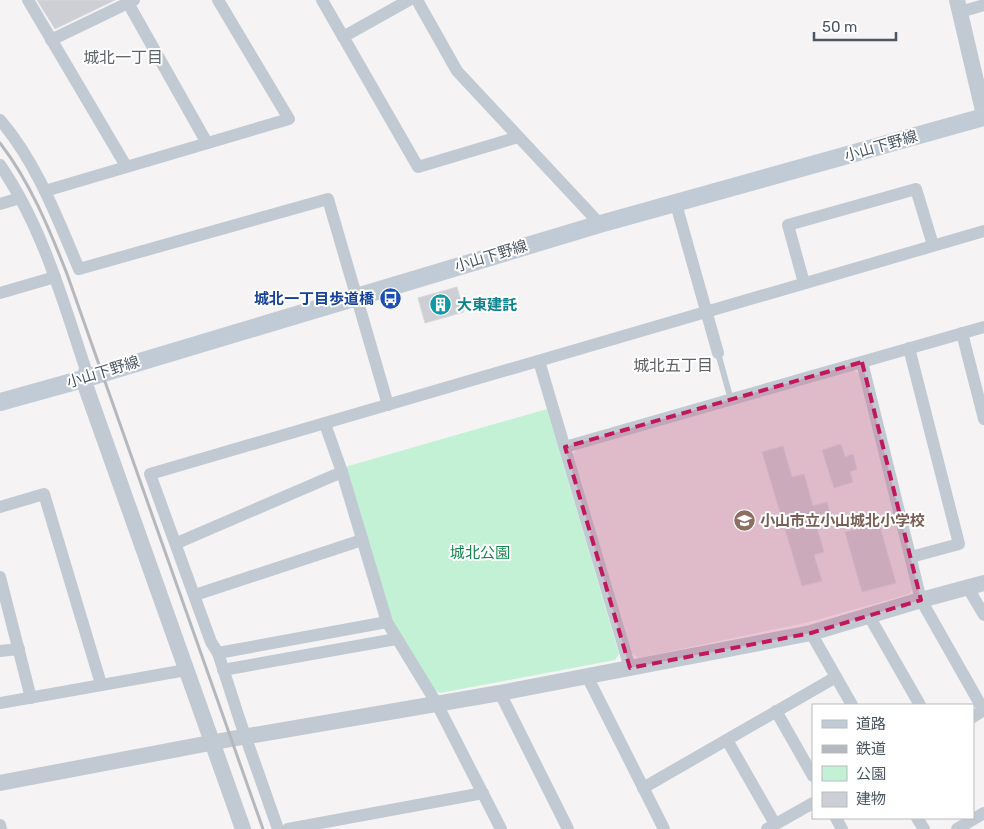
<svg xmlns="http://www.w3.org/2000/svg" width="984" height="829" font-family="Rubik,'Noto Sans JP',sans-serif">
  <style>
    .education { fill: #e6e4e5 }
    .green { fill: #c3f1d5 }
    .building { fill: #cdcfd5; stroke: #d7d9de }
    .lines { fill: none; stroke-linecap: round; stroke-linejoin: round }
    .service { stroke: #c1cad2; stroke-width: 6 }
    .minor { stroke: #c1cad2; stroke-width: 12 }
    .tertiary { stroke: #c1cad2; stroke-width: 16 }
    .secondary { stroke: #c1cbd6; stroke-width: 18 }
    .rail { stroke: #b5b8bd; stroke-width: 3 }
    .marked { fill: #c2185b; fill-opacity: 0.2; stroke: #c2185b; stroke-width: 4; stroke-dasharray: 10 6; stroke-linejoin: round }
    .labels { text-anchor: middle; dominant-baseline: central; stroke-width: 4; stroke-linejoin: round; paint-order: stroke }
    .street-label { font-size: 15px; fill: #4a5661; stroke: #fff }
    .transit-label { font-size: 15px; font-weight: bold; fill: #164399; stroke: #fff; text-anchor: end }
    .culture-label { font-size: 15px; font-weight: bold; fill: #0d838f; stroke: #fff; text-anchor: start }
    .education-label { font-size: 15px; font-weight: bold; fill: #785e54; stroke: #fff; text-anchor: start }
    .park-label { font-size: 15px; fill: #17864f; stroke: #fff }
    .neighbourhood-label { font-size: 16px; fill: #5f6368; stroke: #fff }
  </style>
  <rect width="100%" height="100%" fill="#f5f3f3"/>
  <path class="education" d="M853,370L860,374L914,587L909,594L809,622L639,658L629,652L572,455L577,449Z"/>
  <path class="green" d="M547,409L619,654L615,660L440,693L434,690L397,630L384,600L345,467Z"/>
  <g class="building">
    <path d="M37,0H115L55,29Z"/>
    <path d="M457,287L464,312L425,323L418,298Z"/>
    <path d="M841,444L845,457L853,454L857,469L850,472L853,482L834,488L822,450Z"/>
    <path d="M783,446L792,477L804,474L813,506L827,502L833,524L817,528L824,552L814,555L822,581L802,586L762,452Z"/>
    <path d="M879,523L896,583L862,592L845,532Z"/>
  </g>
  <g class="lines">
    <path class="service" d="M718,353L731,400"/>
    <g class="minor">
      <path d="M28,0L126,166"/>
      <path d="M322,0L418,167L518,137"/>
      <path d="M417,0L457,71L600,224"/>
      <path d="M128,3L207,143"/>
      <path d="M960,12L984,5"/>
      <path d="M343,37L409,0"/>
      <path d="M51,40L134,0"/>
      <path d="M0,120C37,163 57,218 79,269L328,199L388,405"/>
      <path d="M0,165C42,226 62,298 85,367L83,379"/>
      <path d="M45,191L289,119L218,0"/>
      <path d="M0,204L20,198"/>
      <path d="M676,204L718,353"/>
      <path d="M804,283L788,225L916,189L933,245"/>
      <path d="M0,293L55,277"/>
      <path d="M962,333L984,419"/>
      <path d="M909,348L959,544L911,557"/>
      <path d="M539,361L630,668"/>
      <path d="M862,362L921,600L984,711"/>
      <path d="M325,424L342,472L387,622L437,704L501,829"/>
      <path d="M565,447L984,327"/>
      <path d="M0,507L44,494L101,684"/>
      <path d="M177,543L342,472"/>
      <path d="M0,577L31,698"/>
      <path d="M968,588L984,615"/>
      <path d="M195,595L362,540"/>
      <path d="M869,616L920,705"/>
      <path d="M811,633L852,705"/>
      <path d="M0,651L19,649"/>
      <path d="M218,653L387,622"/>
      <path d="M223,670L396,639"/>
      <path d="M587,676L664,829"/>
      <path d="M500,693L568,829"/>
      <path d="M0,703L186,670"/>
      <path d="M776,711L813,776"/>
      <path d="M973,717L984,710"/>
      <path d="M727,740L775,824"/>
      <path d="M643,788L836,677"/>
      <path d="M836,818L842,829"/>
      <path d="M917,818L924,829"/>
      <path d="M0,825L1,829"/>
      <path d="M278,829L240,721L218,653L211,642L150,474L984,231"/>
      <path d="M288,829L483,793"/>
      <path d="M767,829L813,803"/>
      <path d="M957,829L984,813"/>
    </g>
    <g class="tertiary">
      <path d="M957,0L984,115"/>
      <path d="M83,379L243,829"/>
      <path d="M0,783L231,739L500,693L811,633L921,600L984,583"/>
    </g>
    <path class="secondary" d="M0,402L83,379L600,224L984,117"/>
    <path class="rail" d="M0,143C30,182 49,228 67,274L263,829"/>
  </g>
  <path class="marked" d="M862,362L921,600L811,633L630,668L565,447Z"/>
  <defs>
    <symbol id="bus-disc" viewBox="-11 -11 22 22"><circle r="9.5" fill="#1a4fb4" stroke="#fff"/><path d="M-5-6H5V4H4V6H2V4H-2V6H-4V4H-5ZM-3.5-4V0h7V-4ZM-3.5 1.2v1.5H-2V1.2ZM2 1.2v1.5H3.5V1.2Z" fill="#fff"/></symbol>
    <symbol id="building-disc" viewBox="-11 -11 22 22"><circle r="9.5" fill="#0f9aa8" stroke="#fff"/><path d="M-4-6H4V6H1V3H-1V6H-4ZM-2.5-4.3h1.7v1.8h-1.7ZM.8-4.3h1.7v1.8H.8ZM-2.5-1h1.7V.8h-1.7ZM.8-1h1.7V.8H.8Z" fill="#fff"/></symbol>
    <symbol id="school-disc" viewBox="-11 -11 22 22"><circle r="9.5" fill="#8d6e63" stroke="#fff"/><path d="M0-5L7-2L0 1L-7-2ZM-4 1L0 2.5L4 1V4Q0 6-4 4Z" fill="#fff"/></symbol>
  </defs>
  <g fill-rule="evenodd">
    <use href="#bus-disc" x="378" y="286" width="25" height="25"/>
    <use href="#building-disc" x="428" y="292" width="25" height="25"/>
    <use href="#school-disc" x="732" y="508" width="25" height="25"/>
  </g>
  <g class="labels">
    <g class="street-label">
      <text transform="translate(881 146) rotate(-16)">小山下野線</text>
      <text transform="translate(491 256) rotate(-17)">小山下野線</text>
      <text transform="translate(103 372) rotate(-17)">小山下野線</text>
    </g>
    <g class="transit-label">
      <text x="374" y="299">城北一丁目歩道橋</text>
    </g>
    <g class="culture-label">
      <text x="457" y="305">大東建託</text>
    </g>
    <g class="education-label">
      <text x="760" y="521">小山市立小山城北小学校</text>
    </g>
    <g class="park-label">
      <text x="480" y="553">城北公園</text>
    </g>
    <g class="neighbourhood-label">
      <text x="123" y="57">城北一丁目</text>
      <text x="673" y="365">城北五丁目</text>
    </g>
  </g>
  <rect x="812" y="704" width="162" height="115" fill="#ffffff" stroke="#b7bbc0"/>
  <rect x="822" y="720" width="25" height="8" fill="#c1cbd6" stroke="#b7bbc0"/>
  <text x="856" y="729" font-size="15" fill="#4a5661">道路</text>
  <rect x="822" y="745" width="25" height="8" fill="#b5b8bd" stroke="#b7bbc0"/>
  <text x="856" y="754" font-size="15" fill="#4a5661">鉄道</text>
  <rect x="822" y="766" width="25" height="15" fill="#c3f1d5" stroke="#b7bbc0"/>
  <text x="856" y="779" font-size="15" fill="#4a5661">公園</text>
  <rect x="822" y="792" width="25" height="15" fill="#cdcfd5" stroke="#b7bbc0"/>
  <text x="856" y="804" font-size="15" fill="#4a5661">建物</text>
  <path d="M814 32v8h82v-8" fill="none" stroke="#4a5661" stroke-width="2.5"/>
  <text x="822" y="32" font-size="15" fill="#4a5661" stroke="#ffffff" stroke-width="4" paint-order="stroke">50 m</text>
</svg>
